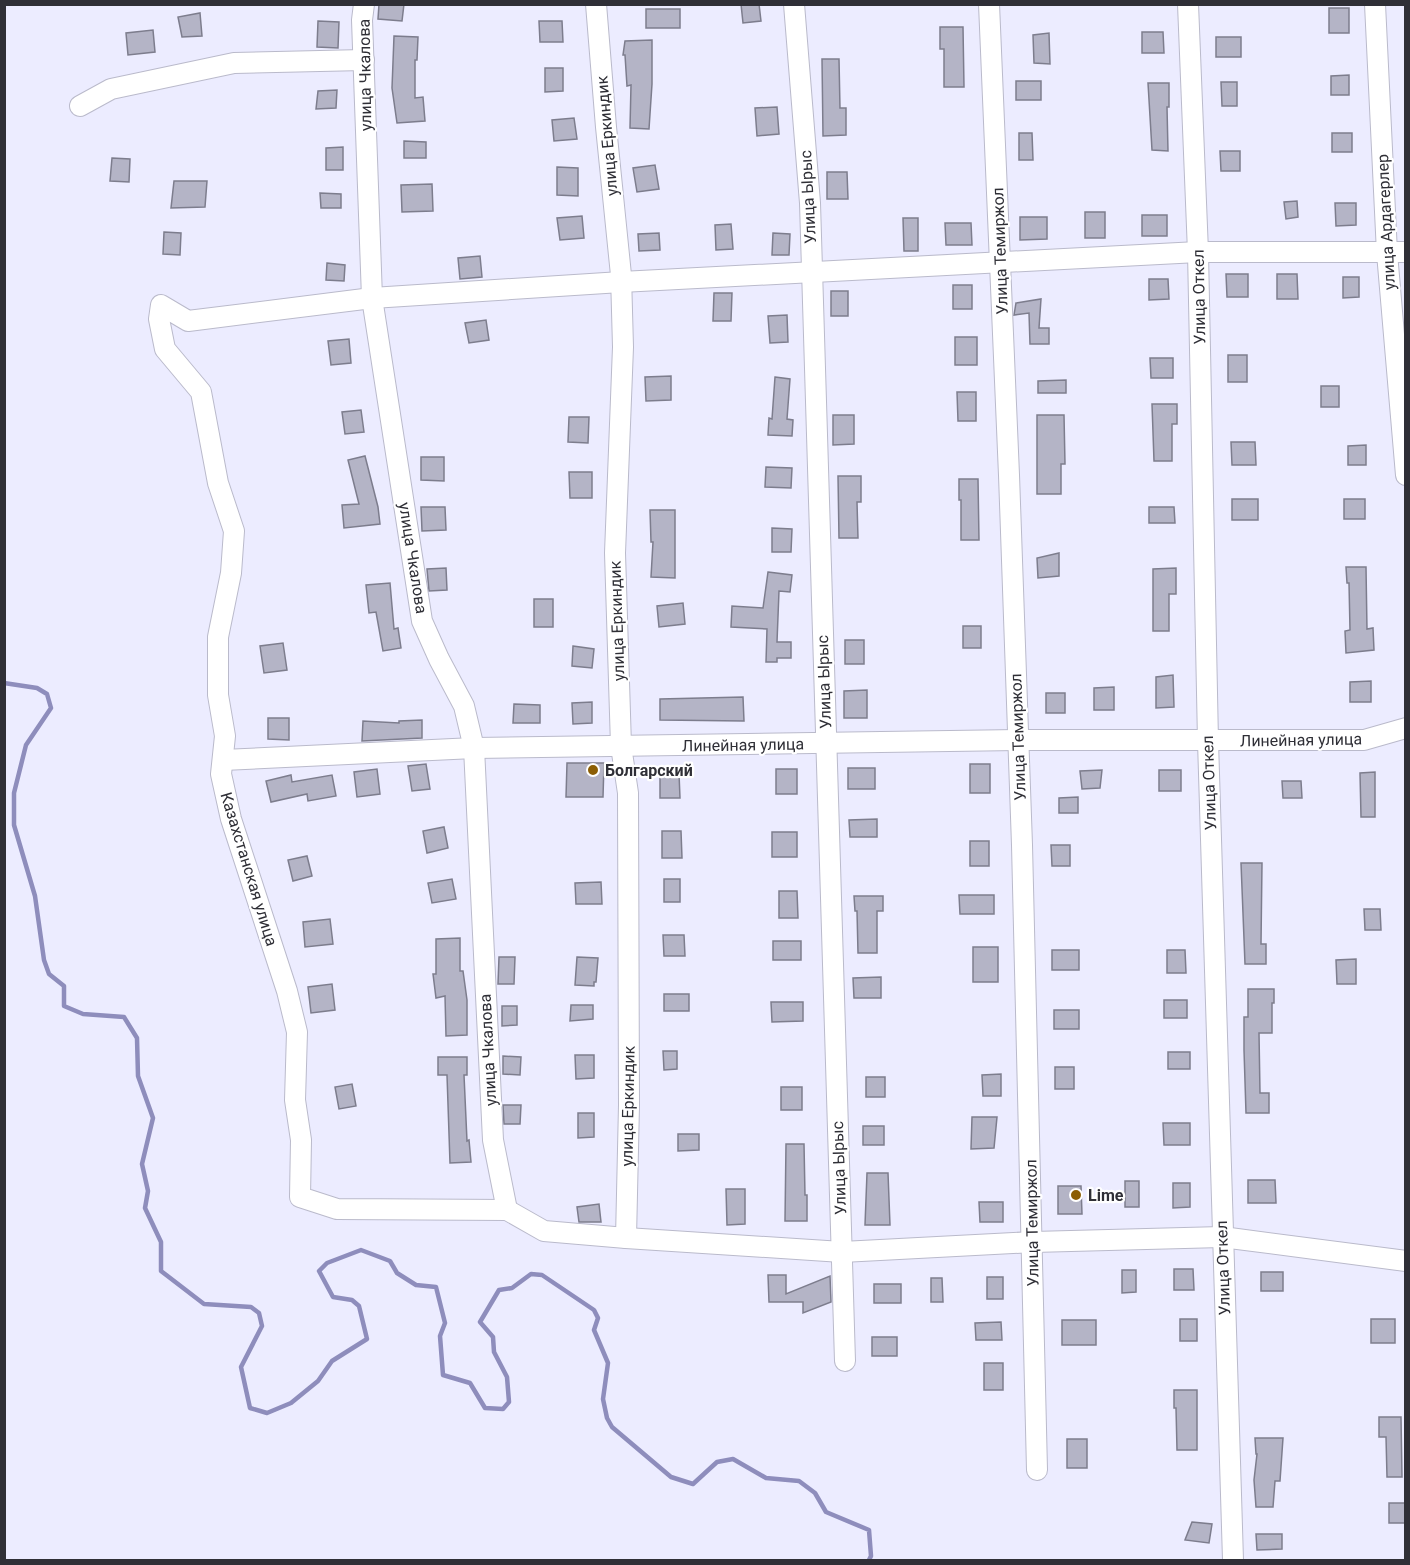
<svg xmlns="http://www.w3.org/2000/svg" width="1410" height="1565" font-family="Roboto,sans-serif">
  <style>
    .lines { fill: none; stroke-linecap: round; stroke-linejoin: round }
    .stream { stroke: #8e8dbc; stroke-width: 4.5 }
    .building { fill: #b4b4c6; stroke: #7d7d8d; stroke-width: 1.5 }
    .minor-casing { stroke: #babacb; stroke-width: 22 }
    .minor { stroke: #fff; stroke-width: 20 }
    .poi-dot { fill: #8c5e04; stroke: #fff; stroke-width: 2 }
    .labels { text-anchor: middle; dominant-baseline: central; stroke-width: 4.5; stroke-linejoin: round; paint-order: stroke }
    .street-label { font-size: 16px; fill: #2f2f36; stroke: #fff }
    .poi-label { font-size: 16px; font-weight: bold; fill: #2f2f36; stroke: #fff; text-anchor: start }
  </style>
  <rect width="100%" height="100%" fill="#ececff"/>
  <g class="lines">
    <path class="stream" d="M4,683L37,688L47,694L51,708L26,745L14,793V825L35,896L44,960L49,974L64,986V1006L83,1014L124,1017L137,1038L138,1076L153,1118L142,1164L148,1191L145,1208L161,1242V1271L204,1304L251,1307L259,1313L262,1326L241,1367L250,1408L267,1413L291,1403L318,1381L332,1361L367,1339L359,1306L352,1300L333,1297L319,1271L327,1263L361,1250L390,1261L397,1273L416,1285L436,1287L445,1323L440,1336L443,1375L470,1383L485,1408L503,1409L509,1402L507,1377L494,1352L493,1337L480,1322L499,1290L512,1288L531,1274L542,1275L594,1310L598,1318L594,1330L608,1363L603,1399L607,1418L612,1427L671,1477L693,1484L717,1462L733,1459L766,1478L799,1481L815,1493L826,1512L869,1530L871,1556L869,1560"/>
  </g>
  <g class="building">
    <path d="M379,4H404L402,21L378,19Z"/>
    <path d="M741,4H759L761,21L743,23Z"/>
    <rect x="1329" y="8" width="20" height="25"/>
    <rect x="646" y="9" width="34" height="19"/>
    <path d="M200,13L202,36L182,37L178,17Z"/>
    <path d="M318,21L339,22L338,48L317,47Z"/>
    <path d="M539,21H562L563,42H540Z"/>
    <path d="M940,27H963L964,87H944V49H940Z"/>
    <path d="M153,30L155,52L128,55L126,33Z"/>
    <path d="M1142,32H1163L1164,53H1142Z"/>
    <path d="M1049,33L1050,64L1034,63L1033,35Z"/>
    <path d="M394,36L418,37L417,60H415V98L423,97L425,121L397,123L392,88Z"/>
    <rect x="1216" y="37" width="25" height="20"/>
    <path d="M652,40V84L649,129L630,128L631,85L627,86L625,55H623L625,41Z"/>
    <path d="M822,59H839L840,108H846V135L823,136Z"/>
    <path d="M545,68H563V91L545,92Z"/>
    <path d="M1349,75V95H1331V76Z"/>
    <rect x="1016" y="81" width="25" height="19"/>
    <path d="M1221,82H1237V106H1222Z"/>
    <path d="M1148,83H1169V107H1167L1168,151L1152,150Z"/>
    <path d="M337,90L336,108L316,109L318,91Z"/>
    <path d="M777,107L779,134L757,136L755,108Z"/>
    <path d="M574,118L577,139L554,141L552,120Z"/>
    <path d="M1019,133H1032L1033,160H1019Z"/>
    <rect x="1332" y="133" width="20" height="19"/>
    <path d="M404,141L426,142V158H404Z"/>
    <path d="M343,147V170H326V148Z"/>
    <path d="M1220,151H1240V171H1221Z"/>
    <path d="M112,158L130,159L129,182L110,181Z"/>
    <path d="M655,165L659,189L637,192L633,168Z"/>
    <path d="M557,167L578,168V196L557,195Z"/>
    <path d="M827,172H847L848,199H827Z"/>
    <path d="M174,181H207L205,207L171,208Z"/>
    <path d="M432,184L433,211L402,212L401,185Z"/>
    <path d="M320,193L341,194V208H321Z"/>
    <path d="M1297,201L1298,217L1286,219L1284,202Z"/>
    <path d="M1335,203H1356V225L1336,226Z"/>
    <rect x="1085" y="212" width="20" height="26"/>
    <rect x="1142" y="215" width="25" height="21"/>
    <path d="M582,216L584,238L560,240L557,218Z"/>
    <path d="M1020,217H1047V239L1020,240Z"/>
    <path d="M903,218H918V251H904Z"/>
    <path d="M945,223H971L972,245H946Z"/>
    <path d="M731,224L733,249L716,250L715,225Z"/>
    <path d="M164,232L181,233L180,255L163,254Z"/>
    <path d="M659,233L660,250L639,251L638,234Z"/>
    <path d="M773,233L790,234L789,255H772Z"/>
    <path d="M480,256L482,277L460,279L458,258Z"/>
    <path d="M327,263L345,265L344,281L326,280Z"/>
    <path d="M1226,274H1248V297H1227Z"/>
    <path d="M1277,274H1297L1298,299H1277Z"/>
    <path d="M1343,277H1359V297L1343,298Z"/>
    <path d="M1149,279H1168L1169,299L1149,300Z"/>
    <rect x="953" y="285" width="19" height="24"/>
    <rect x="831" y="291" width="17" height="25"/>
    <path d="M714,293H732L731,321H713Z"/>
    <path d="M1041,299L1039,328H1049V344H1030L1029,313L1014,315L1016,303Z"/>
    <path d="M787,315L788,342L770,343L768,316Z"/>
    <path d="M486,320L489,340L469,343L465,323Z"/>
    <rect x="955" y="337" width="22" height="28"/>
    <path d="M349,339L351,363L331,365L328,341Z"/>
    <rect x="1228" y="355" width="19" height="27"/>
    <path d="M1150,358H1173V378H1151Z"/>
    <path d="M671,376V400L646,401L645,377Z"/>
    <path d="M775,377L790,379L787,419L793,420L792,436L768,435L769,418L772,419Z"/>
    <path d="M1066,380V393H1038V381Z"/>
    <rect x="1321" y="386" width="18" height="21"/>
    <path d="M957,392H976V421H958Z"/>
    <path d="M1152,404H1177V424H1172V461H1154Z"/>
    <path d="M361,410L364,432L345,434L342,412Z"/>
    <path d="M833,415H854V444L833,445Z"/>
    <path d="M1037,415H1064L1065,464H1061V494H1037Z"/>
    <path d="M569,417H589L588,443L568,442Z"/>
    <path d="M1231,442H1255L1256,465H1232Z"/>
    <path d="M1366,445V465H1348V446Z"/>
    <path d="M365,456L378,507L380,524L344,528L342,505L359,504L348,460Z"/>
    <path d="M421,457H444V481L421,480Z"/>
    <path d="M766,467L792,468L791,488L765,487Z"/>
    <path d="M569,472H592V498H570Z"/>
    <path d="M838,476H861V502H857L858,538H839Z"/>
    <path d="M959,479H978L979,540H961V500H959Z"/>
    <rect x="1232" y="499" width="26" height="21"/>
    <rect x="1344" y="499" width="21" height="20"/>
    <path d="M421,507H445L446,530L422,531Z"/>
    <path d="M1149,507H1174L1175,523H1149Z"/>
    <path d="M650,510H675V578L651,577L653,542H651Z"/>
    <path d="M772,528L792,529L791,552H772Z"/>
    <path d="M1059,553V576L1038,578L1037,558Z"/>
    <path d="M1346,567H1366L1367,629L1373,628L1374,650L1346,653L1345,631L1350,630L1349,583H1347Z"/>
    <path d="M446,568L447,590L429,591L427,569Z"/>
    <path d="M1176,568V594H1169V631H1153V569Z"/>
    <path d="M768,572L792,575L790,592L779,591L777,642H791V658H777V662H766L767,629L731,627L732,606L763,608Z"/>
    <path d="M390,583L394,629L398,628L401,648L383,651L376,612L369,613L366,585Z"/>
    <rect x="534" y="599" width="19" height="28"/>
    <path d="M683,603L685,624L659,627L657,606Z"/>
    <rect x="963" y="626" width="18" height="22"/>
    <rect x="845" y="640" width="19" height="24"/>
    <path d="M283,643L287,670L264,673L260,646Z"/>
    <path d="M573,646L594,649L592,668L572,666Z"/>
    <path d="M1173,675L1174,707L1156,708V677Z"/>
    <path d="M1371,681V702H1350V682Z"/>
    <path d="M1114,687V710H1094V688Z"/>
    <path d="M867,690V718H844V691Z"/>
    <rect x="1046" y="693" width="19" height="20"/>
    <path d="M743,697L744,721L660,720V699Z"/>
    <path d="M592,702V723L573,724L572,703Z"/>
    <path d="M514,704L540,705V723H513Z"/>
    <path d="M268,718H289V740L268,739Z"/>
    <path d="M422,720V738L362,741L363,721L399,723V721Z"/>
    <path d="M567,763H604L603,797H566Z"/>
    <path d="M426,764L430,789L412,791L408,766Z"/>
    <rect x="970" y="764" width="20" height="29"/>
    <rect x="848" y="768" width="27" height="21"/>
    <path d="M377,769L380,794L357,797L354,772Z"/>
    <rect x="776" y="769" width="21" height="25"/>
    <path d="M1102,770L1100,788L1082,789L1080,771Z"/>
    <rect x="1159" y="770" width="22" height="21"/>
    <path d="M1375,772V817H1361L1360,773Z"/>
    <path d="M660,773H679L680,798H660Z"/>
    <path d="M291,775L292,782L332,775L336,796L308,801L307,794L271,802L266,781Z"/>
    <path d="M1282,781H1301L1302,798H1283Z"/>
    <path d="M1078,797V813H1059V798Z"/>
    <path d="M877,819V837H850L849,820Z"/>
    <path d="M444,827L448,848L427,853L423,831Z"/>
    <path d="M662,831H681L682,858H662Z"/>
    <rect x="772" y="832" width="25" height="25"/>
    <rect x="970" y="841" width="19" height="25"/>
    <path d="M1051,845H1070V866H1052Z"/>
    <path d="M307,856L312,876L293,881L288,860Z"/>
    <path d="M1241,863H1262L1261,944H1266V964H1245Z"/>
    <path d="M452,879L456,899L432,903L428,883Z"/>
    <rect x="664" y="879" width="16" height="23"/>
    <path d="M601,882L602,904H576L575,883Z"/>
    <path d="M779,891H797L798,918H779Z"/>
    <path d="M959,895H994V914H960Z"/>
    <path d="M854,896H883V911H877V953H858L857,911H855Z"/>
    <path d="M1364,909H1380L1381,930H1365Z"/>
    <path d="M330,919L333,944L305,947L303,922Z"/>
    <path d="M663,935H684L685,956H664Z"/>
    <path d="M460,938V971H463L467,1000V1035L446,1036L445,996L436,998L433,974H436V939Z"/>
    <rect x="773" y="941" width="28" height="19"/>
    <rect x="973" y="947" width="25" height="35"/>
    <rect x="1052" y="950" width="27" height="20"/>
    <path d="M1167,950H1185L1186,973H1167Z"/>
    <path d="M499,957H515L514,984H498Z"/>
    <path d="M577,957L598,958L596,982H594V986L575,985Z"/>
    <path d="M1356,959V984H1337L1336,960Z"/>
    <path d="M881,977V998H854L853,978Z"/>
    <path d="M332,984L335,1010L311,1013L308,987Z"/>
    <path d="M1248,989H1274V1003H1272V1033H1259L1260,1093H1269V1113H1246L1244,1050V1017H1248Z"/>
    <rect x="664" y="994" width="25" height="17"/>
    <rect x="1164" y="1000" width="23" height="18"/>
    <path d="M771,1002H803V1021L772,1022Z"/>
    <path d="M571,1005H593V1019L570,1021Z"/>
    <path d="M502,1006H517V1025L502,1026Z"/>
    <rect x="1054" y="1010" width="25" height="19"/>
    <path d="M663,1051H677V1069L664,1070Z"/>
    <rect x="1168" y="1052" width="22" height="17"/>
    <path d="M575,1055H594V1078L576,1079Z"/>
    <path d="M503,1056L521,1057L520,1075L503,1074Z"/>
    <path d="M438,1057H467V1075H464L467,1141L469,1140L471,1162L450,1163L447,1075H438Z"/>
    <rect x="1055" y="1067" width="19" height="22"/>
    <path d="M1001,1074V1096H983L982,1075Z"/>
    <rect x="866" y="1077" width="19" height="20"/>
    <path d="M352,1084L356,1106L339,1109L335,1087Z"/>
    <rect x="781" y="1087" width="21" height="23"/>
    <path d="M503,1105H521L520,1124H504Z"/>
    <path d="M578,1113H594V1137L578,1138Z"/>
    <path d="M972,1117H997L994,1148L971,1149Z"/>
    <path d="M1163,1123H1190V1145H1164Z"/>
    <rect x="863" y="1126" width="21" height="19"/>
    <path d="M678,1134H699V1150L678,1151Z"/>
    <path d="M786,1144H804L805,1195H807V1221H785Z"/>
    <path d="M867,1173H888L890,1225H865Z"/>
    <path d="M1248,1180H1275L1276,1203H1248Z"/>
    <rect x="1125" y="1181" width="14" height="26"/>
    <path d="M1173,1183H1190V1207L1173,1208Z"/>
    <path d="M1058,1186H1081L1082,1214H1058Z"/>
    <path d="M726,1189H745V1224L727,1225Z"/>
    <path d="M979,1202H1003V1222H980Z"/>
    <path d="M599,1204L601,1222H579L577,1207Z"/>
    <path d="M1174,1269H1193L1194,1290H1174Z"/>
    <path d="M1122,1270H1136V1292L1122,1293Z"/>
    <rect x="1261" y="1272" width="22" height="19"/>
    <path d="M768,1275H786V1294L830,1276L831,1302L803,1313V1302H769Z"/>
    <rect x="987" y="1277" width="16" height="22"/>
    <path d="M931,1278H942L943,1302H931Z"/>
    <rect x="874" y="1284" width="27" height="19"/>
    <rect x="1180" y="1319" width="17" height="22"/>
    <rect x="1371" y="1319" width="24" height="24"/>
    <rect x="1062" y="1320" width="34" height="25"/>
    <path d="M1001,1322L1002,1340H976L975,1323Z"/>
    <rect x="872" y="1337" width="25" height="19"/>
    <rect x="984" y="1363" width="19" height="27"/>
    <path d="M1174,1390H1197V1450H1177L1176,1408H1174Z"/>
    <path d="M1379,1417H1401L1402,1477H1387L1386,1437H1379Z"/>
    <path d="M1255,1438H1283L1280,1481H1275L1273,1507H1256L1254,1480L1257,1454H1256Z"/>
    <rect x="1067" y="1439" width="20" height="29"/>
    <rect x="1389" y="1503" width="17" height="20"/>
    <path d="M1192,1522L1212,1524L1209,1543L1185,1540Z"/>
    <path d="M1256,1534H1282V1549L1257,1550Z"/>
  </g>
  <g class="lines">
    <defs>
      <g id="minor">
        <path d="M364,4L362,20L372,298L422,621L439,659L464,706L474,748L493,1140L507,1210"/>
        <path d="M596,4L606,127L621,275L623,347L615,553L621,746L628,793L629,1105L626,1238"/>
        <path d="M794,4L810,203L845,1361"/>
        <path d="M989,4L1009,475L1022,845L1037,1470"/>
        <path d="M1188,4L1198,252L1208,741L1233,1560"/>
        <path d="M1375,4L1387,253L1406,475"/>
        <path d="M80,106L111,89L234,63L364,60"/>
        <path d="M1406,252H1198L621,282L372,298L188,321L161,305L159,319L165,349L201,392L218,483L234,531L231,573L218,637V695L225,736L221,774L231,819L287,991L297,1032L295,1100L301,1140L300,1197L337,1209L507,1210L544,1231L626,1238L842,1252L1033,1242L1222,1237L1406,1261"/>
        <path d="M223,760L474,748L1018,740H1364L1406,728"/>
      </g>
    </defs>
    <use href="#minor" class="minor-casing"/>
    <use href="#minor" class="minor"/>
  </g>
  <g class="poi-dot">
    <circle cx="593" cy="770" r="6"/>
    <circle cx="1076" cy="1195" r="6"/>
  </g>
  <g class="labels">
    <g class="street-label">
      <text transform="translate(365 75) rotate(-91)">улица Чкалова</text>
      <text transform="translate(607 136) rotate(-95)">улица Еркиндик</text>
      <text transform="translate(808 197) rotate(-93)">Улица Ырыс</text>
      <text transform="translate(1386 222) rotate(-93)">улица Ардагерлер</text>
      <text transform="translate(1000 251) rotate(-92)">Улица Темиржол</text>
      <text transform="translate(1199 297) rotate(-91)">Улица Откел</text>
      <text transform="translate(413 558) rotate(81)">улица Чкалова</text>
      <text transform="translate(617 621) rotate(-92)">улица Еркиндик</text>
      <text transform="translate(824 682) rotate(-92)">Улица Ырыс</text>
      <text transform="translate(1018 737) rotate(-92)">Улица Темиржол</text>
      <text transform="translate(1301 740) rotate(-1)">Линейная улица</text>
      <text transform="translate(743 745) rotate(-1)">Линейная улица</text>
      <text transform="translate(1209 783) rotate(-92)">Улица Откел</text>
      <text transform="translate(249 869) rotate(73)">Казахстанская улица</text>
      <text transform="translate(488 1050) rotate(-93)">улица Чкалова</text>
      <text transform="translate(628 1106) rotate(-89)">улица Еркиндик</text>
      <text transform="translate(839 1168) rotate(-92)">Улица Ырыс</text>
      <text transform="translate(1032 1223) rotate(-91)">Улица Темиржол</text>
      <text transform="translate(1223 1268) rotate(-92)">Улица Откел</text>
    </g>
    <g class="poi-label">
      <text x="605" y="770">Болгарский</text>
      <text x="1088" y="1195">Lime</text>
    </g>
  </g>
  <rect width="1410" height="1565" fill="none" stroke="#2f2f36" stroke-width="12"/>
</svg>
